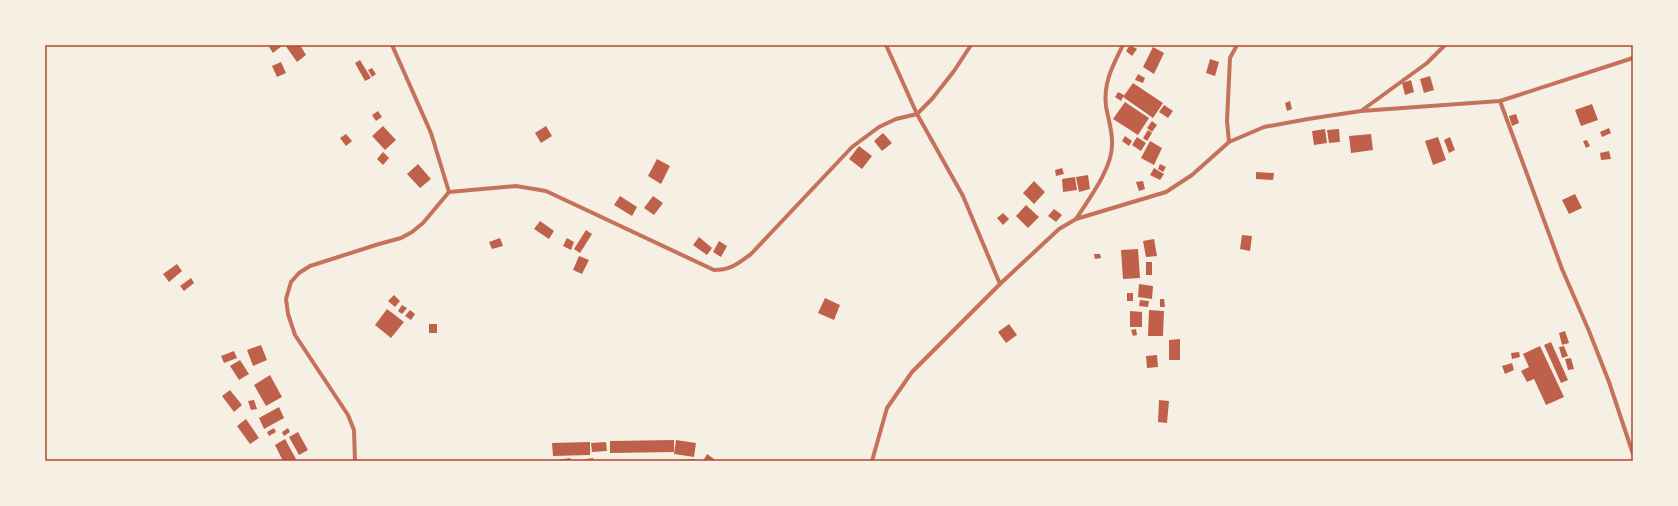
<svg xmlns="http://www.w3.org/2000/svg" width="1678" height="506" font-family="'Noto Sans',sans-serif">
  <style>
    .building { fill: #bf614a }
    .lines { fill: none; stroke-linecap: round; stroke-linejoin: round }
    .minor { stroke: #c5725c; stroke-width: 4 }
    .neatline { fill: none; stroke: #b5482f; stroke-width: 1.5 }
  </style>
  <rect width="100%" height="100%" fill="#f6efe4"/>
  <g class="building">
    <path d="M272,45H283L273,53L269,47Z"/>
    <path d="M285,45H300L306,55L297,62Z"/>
    <path d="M1130,45L1137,49L1132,56L1126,51Z"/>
    <path d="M1153,47L1164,53L1154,74L1143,67Z"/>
    <path d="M1210,59L1219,62L1215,76L1206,73Z"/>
    <path d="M360,60L371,78L365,81L355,63Z"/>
    <path d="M281,62L286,73L277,77L272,66Z"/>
    <path d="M372,68L376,74L372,77L368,70Z"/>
    <path d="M1138,74L1145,78L1143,83L1135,80Z"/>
    <path d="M1430,76L1434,90L1424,93L1420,79Z"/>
    <path d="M1411,80L1414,92L1405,95L1402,83Z"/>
    <path d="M1133,83L1163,103L1153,118L1123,97Z"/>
    <path d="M1118,92L1124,95L1121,101L1115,97Z"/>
    <path d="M1290,101L1292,109L1287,111L1285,103Z"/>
    <path d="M1125,102L1149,118L1138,135L1113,119Z"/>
    <path d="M1592,104L1598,120L1581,126L1575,110Z"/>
    <path d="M1164,105L1173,111L1168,118L1159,112Z"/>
    <path d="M378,111L382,117L376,121L372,115Z"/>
    <path d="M1516,114L1519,123L1512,126L1509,116Z"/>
    <path d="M1152,121L1157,125L1152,132L1147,128Z"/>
    <path d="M383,126L396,140L385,150L372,136Z"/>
    <path d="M546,126L552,136L541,143L535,133Z"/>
    <path d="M1609,128L1611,133L1602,137L1600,132Z"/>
    <path d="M1325,129L1327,143L1314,145L1312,131Z"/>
    <path d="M1339,129L1340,142L1329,143L1327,130Z"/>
    <path d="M1148,130L1152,133L1147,141L1143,138Z"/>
    <path d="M883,133L892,143L882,151L874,141Z"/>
    <path d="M346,134L352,141L346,146L340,138Z"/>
    <path d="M1371,134L1373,150L1351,153L1349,136Z"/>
    <path d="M1125,136L1132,141L1129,146L1122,141Z"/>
    <path d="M1137,137L1146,143L1141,151L1132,145Z"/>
    <path d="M1438,137L1446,160L1433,165L1425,141Z"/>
    <path d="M1450,137L1455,150L1449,153L1444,140Z"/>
    <path d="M1587,140L1590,146L1586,148L1583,141Z"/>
    <path d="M1150,141L1162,148L1154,165L1141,158Z"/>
    <path d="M859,146L872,156L862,169L849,159Z"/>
    <path d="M1609,151L1611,159L1601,160L1600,153Z"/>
    <path d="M383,152L389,158L383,165L377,159Z"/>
    <path d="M657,159L670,166L661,184L648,176Z"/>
    <path d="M418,164L431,179L420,188L407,174Z"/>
    <path d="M1160,164L1166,167L1163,172L1158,169Z"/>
    <path d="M1062,168L1064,174L1056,176L1055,170Z"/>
    <path d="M1154,168L1164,174L1160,180L1150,175Z"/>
    <path d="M1256,172L1274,173L1273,180L1256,179Z"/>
    <path d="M1088,175L1090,189L1079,192L1076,177Z"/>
    <path d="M1075,177L1077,190L1063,192L1062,179Z"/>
    <path d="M1034,181L1045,192L1034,204L1023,193Z"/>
    <path d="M1143,181L1145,189L1139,191L1136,182Z"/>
    <path d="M1575,194L1582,208L1569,214L1562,200Z"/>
    <path d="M620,196L637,207L632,216L614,205Z"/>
    <path d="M653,196L663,203L654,215L644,208Z"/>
    <path d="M1026,205L1039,217L1028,228L1016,216Z"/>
    <path d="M1054,209L1062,215L1056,222L1048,216Z"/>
    <path d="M1003,213L1009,219L1003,225L997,218Z"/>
    <path d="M540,221L554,231L549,239L534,229Z"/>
    <path d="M586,230L592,234L580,253L574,249Z"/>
    <path d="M1242,235L1252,236L1250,251L1240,249Z"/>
    <path d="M699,237L712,248L707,255L693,245Z"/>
    <path d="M500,238L503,246L492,249L489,242Z"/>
    <path d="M567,238L574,242L571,250L563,246Z"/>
    <path d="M1154,239L1157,256L1146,257L1143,241Z"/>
    <path d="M719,241L727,246L721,257L713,252Z"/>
    <path d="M1138,249L1140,278L1123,279L1121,250Z"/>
    <path d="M1094,254H1100L1101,258L1095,259Z"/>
    <path d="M579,256L589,260L582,274L573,270Z"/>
    <rect x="1146" y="262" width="6" height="13"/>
    <path d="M177,264L182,271L169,282L163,274Z"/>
    <path d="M191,278L194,283L184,291L180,286Z"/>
    <path d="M1139,284L1153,286L1152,299L1138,297Z"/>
    <rect x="1127" y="293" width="6" height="8"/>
    <path d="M394,295L400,301L395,307L388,301Z"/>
    <path d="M825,298L840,305L834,320L818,313Z"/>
    <path d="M1160,299H1164L1165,307H1160Z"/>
    <path d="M1140,300L1149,301L1148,307L1139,306Z"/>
    <path d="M402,305L407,308L402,314L398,311Z"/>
    <path d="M387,309L404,322L391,338L375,325Z"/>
    <path d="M410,310L415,314L411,320L405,316Z"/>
    <path d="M1149,310L1164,311L1163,336H1148Z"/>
    <path d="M1130,311L1142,312V327H1130Z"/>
    <rect x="429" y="324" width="8" height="9"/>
    <path d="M1009,324L1017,335L1006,343L998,332Z"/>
    <path d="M1136,329L1137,335L1133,336L1131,330Z"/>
    <path d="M1565,331L1569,343L1562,345L1559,333Z"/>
    <path d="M1180,339V360H1169V340Z"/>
    <path d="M1551,342L1568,380L1561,383L1544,345Z"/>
    <path d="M261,345L267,360L253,366L247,350Z"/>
    <path d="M1540,346L1564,397L1546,405L1534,379L1527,382L1521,371L1529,367L1523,354Z"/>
    <path d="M1564,346L1568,356L1562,358L1559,347Z"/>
    <path d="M234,351L237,358L224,363L221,356Z"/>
    <path d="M1519,352L1520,357L1512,359L1511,353Z"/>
    <path d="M1157,355L1158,367L1147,368L1146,356Z"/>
    <path d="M1571,358L1574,369L1568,370L1565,359Z"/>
    <path d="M240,360L249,374L239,380L230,366Z"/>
    <path d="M1512,363L1514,370L1505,374L1502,366Z"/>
    <path d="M270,375L282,397L266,406L254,385Z"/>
    <path d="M230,390L242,405L234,412L222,396Z"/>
    <path d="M254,400L257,409L251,410L248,401Z"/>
    <path d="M1159,400L1169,401L1167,423L1158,422Z"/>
    <path d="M279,407L284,418L264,429L259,418Z"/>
    <path d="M246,419L259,438L250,444L237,426Z"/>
    <path d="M274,428L276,432L269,436L267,432Z"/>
    <path d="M288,428L290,432L284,436L282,432Z"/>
    <path d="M298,432L308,450L299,455L289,437Z"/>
    <path d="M285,439L296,459L293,461H283L275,445Z"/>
    <path d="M674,440V452L610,453V441Z"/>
    <path d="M676,440L696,443L694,457L674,454Z"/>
    <path d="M590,442V455L553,456L552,443Z"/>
    <path d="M606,442L607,451L592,452L591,443Z"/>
    <path d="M707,454L717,461H703Z"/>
    <path d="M570,458L571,461H558L557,460Z"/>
    <path d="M593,458L594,461H580V460Z"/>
    <path d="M695,459V461H677V460Z"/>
  </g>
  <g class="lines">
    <g class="minor">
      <path d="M392,45L431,133L449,192"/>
      <path d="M886,45L917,114L963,196L1000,284"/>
      <path d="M1500,101L1562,269L1589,331L1609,382L1633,454"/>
      <path d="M1361,111L1427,63L1445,45"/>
      <path d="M1229,142L1227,121L1230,58L1237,45"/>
      <path d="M1076,219C1088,200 1112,169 1112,145C1113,132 1108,119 1106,106C1103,83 1113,65 1123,45"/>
      <path d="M355,461L354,430L348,415L295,335L288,314L286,299L291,282L299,273L310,266L379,244L401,238L412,232L423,223L449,192L516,186L546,191L714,270C731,270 737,264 751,254L852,147L879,127L896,119L917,114L932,99L954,71L971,45"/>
      <path d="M872,461L887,408L912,372L1000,284L1059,229L1076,219L1166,192L1192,175L1229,142L1264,127L1308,119L1361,111L1500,101L1633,58"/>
    </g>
  </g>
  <rect width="1678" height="506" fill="none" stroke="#f6efe4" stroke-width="92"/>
  <rect x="46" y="46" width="1586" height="414" class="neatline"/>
</svg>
